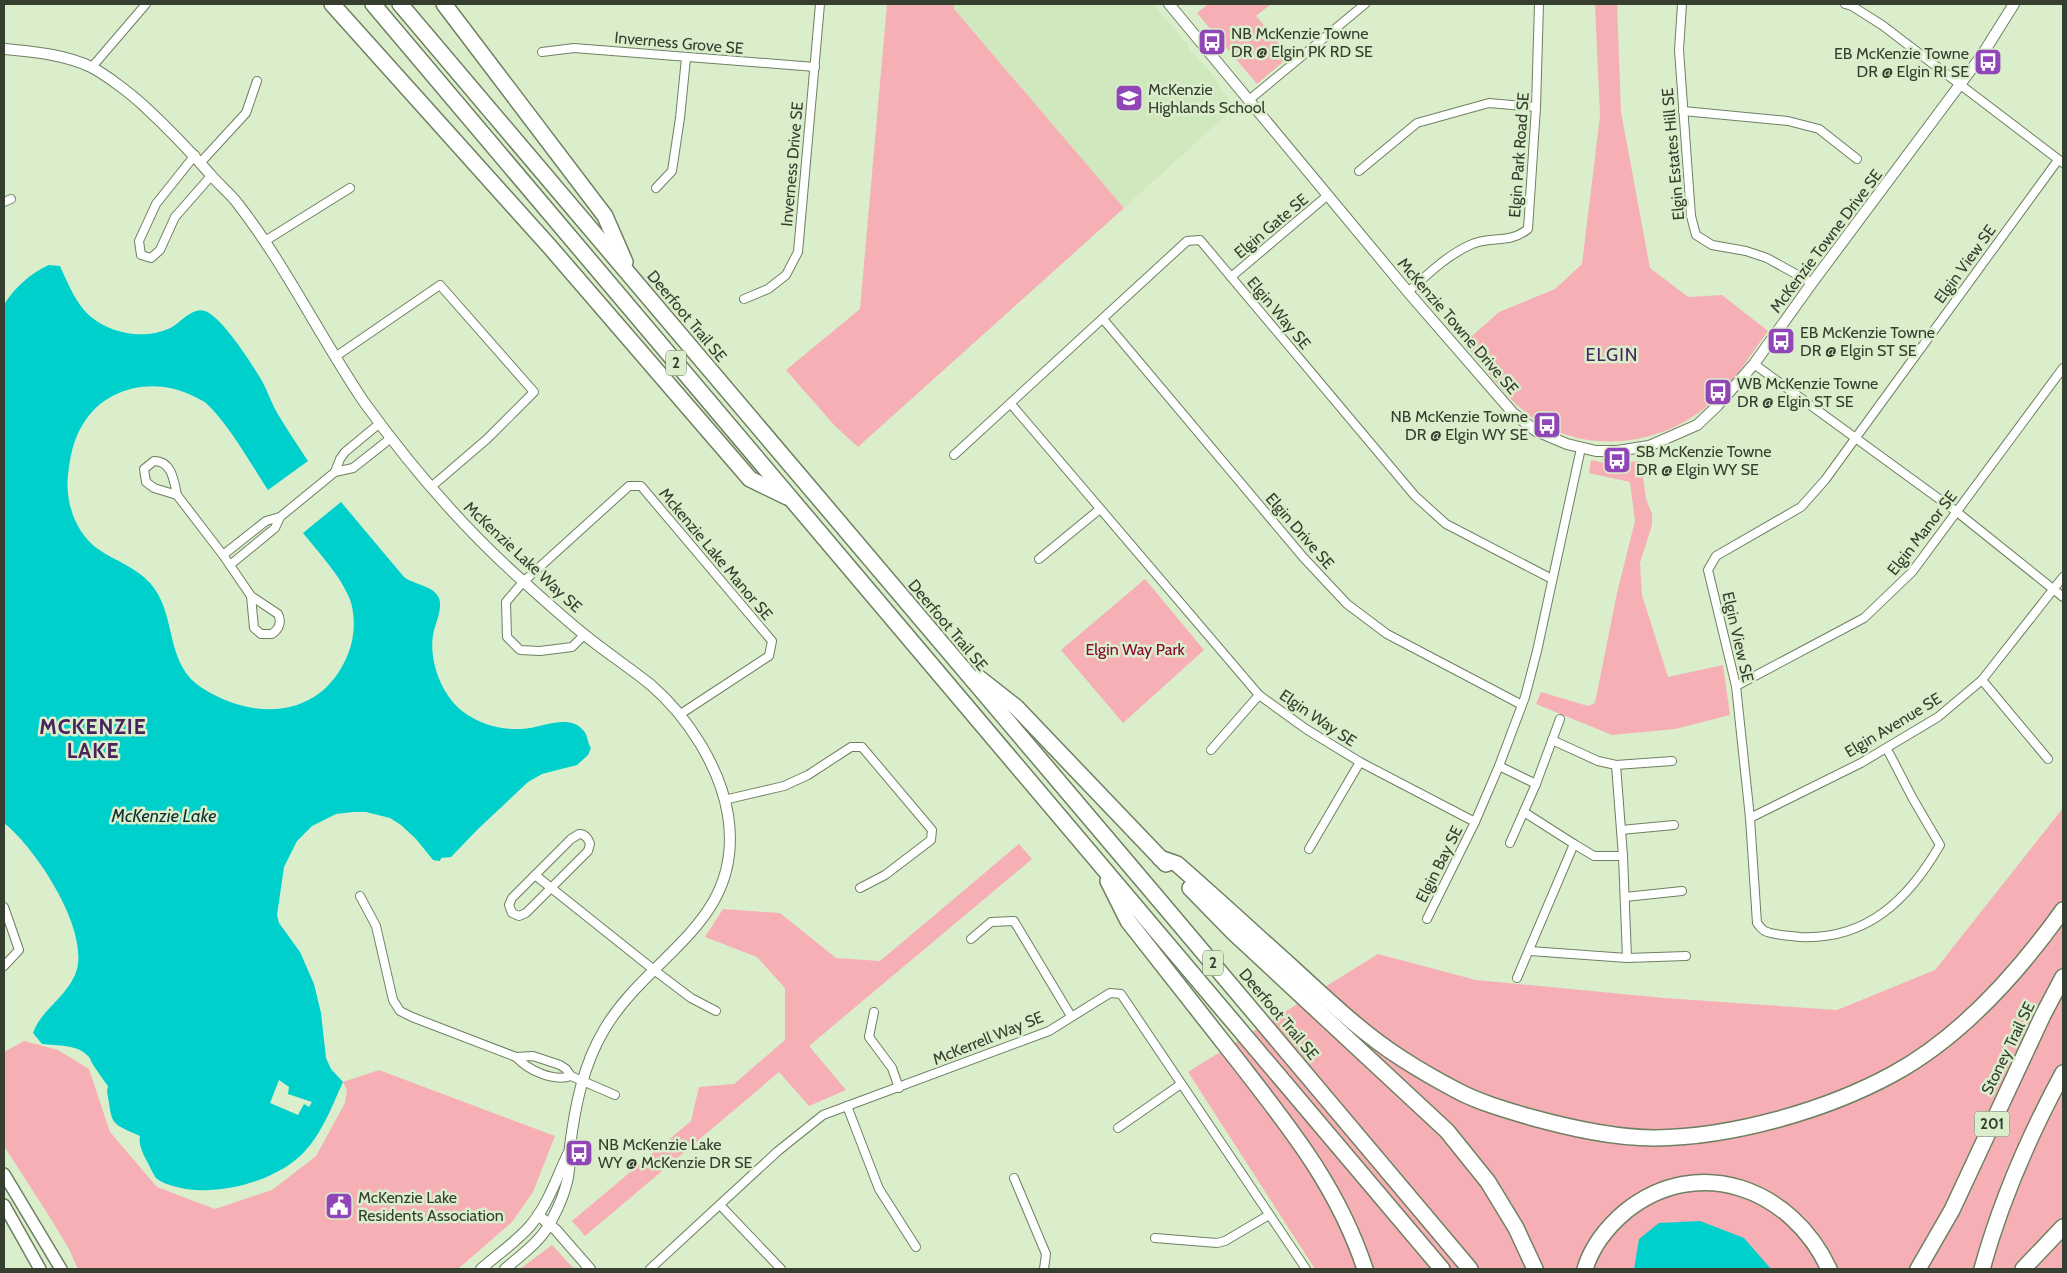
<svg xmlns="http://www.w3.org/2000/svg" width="2067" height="1273" font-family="Cabin,sans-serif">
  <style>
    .built { fill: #d0e8be }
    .green { fill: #f7afb6 }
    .water { fill: #00d0cc }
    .pier { fill: #daeecc }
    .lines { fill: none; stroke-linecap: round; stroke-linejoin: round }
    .minor-casing { stroke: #6e8061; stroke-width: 10 }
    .tertiary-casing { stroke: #6e8061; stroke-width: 12 }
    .secondary-casing { stroke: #6e8061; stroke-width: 14 }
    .motorway-casing { stroke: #6e8061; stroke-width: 18 }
    .minor { stroke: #fff; stroke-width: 8 }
    .tertiary { stroke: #fff; stroke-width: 10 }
    .secondary { stroke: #fff; stroke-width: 11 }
    .motorway { stroke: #fff; stroke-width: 15 }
    .labels { text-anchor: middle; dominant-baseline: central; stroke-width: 5; stroke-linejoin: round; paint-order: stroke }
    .shield { fill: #daeecc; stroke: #67735f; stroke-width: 1 }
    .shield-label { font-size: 15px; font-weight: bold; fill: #363e30 }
    .poi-label { font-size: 16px; fill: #363e30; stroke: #daeecc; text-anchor: start }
    .street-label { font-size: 16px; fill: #363e30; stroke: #daeecc }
    .park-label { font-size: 16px; fill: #890631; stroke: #daeecc }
    .neighbourhood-label { font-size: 18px; letter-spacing: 1px; fill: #47245b; stroke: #daeecc }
    .water-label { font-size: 18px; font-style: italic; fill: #0d2f2e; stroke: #daeecc }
    .district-label { font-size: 21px; font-weight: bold; letter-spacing: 1px; fill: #47245b; stroke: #daeecc }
  </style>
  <rect width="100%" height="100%" fill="#daeecc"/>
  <path class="built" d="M954,4H1153L1187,44L1190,51L1193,52L1218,82L1221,90L1235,107L1124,208L954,9Z"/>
  <g class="green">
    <path d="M887,4H954V9L1124,208L858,447L835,426L786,370L860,309Z"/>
    <path d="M1208,4H1271L1256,16L1290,56L1257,84L1197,13Z"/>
    <path d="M1595,4H1617L1621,112L1650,268L1688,297L1722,295L1768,331C1749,357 1731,387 1706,407C1658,447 1581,455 1530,416C1504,396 1485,368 1464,343L1499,312L1555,289L1582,264L1600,116Z"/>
    <path d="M1591,460L1608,464L1641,461L1646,499L1652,514V525L1640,563L1642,595L1668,677L1723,665L1730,715L1675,729L1612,735L1536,704L1541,692L1588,706L1595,703L1617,593L1635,521L1630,482L1589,473Z"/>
    <path d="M1145,579L1204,650L1123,723L1061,650Z"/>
    <path d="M2063,808V1269H1315L1188,1072L1378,954L1476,980L1664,998L1837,1010L1935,970Z"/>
    <path d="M1019,844L1032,859L809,1046L846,1090L809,1106L779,1072L585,1236L572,1221L691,1121L699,1087L734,1084L785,1040V988L757,957L705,937L723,909L780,913L836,958L880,961Z"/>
    <path d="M24,1041L58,1050L89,1069L110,1132L157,1187L215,1209L272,1190L316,1156L345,1103L347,1090L343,1082L379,1070L555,1136L533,1192L512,1222L458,1269H78L69,1249L51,1219L4,1146V1052Z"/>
    <path d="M552,1245L574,1269H520Z"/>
  </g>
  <g class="water">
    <path d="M49,265L60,266C67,281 73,297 84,310C103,332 142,341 168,329C179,325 192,306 205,311C222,317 252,364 262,381C268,392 272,405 279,416C288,431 298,446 308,461L268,490C251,464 229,425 207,404C203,400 196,398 191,395C154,377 105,387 83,424C73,440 70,457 68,475C65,501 75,533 98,549C115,561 136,567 150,583C175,611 166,652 191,679C202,690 219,698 233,703C286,721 335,700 351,645C355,631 355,611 349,597C339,574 319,553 303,533L341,502L404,577C414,585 433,585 439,598C443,609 435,624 433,635C429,661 441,694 462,711C479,724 500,730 522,729C541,728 569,713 583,730C588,735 587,742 591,748L588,755L577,765L542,774L528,782L478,829L451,857L441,858L440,861L433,860L416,839L401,825L390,818L366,812H353L336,814L312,826L297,841L284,867L277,915L279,923L300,952L314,984L321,1013L326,1058L331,1069L343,1082C331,1108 321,1137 299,1157C270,1183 214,1197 177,1187C169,1185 162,1183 156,1178C153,1174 151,1169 149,1165C144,1156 138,1145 140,1136C108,1122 113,1125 107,1091L108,1086C102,1078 97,1071 92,1063C90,1059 91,1059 88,1056C77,1044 57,1046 42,1044L33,1033C41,1010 65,998 75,975C93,934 36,848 4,823V305C13,289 32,272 49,265Z"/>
    <path d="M1700,1221L1744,1238L1771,1269H1634L1639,1239L1659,1223Z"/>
  </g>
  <path class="pier" d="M279,1080L289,1087L288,1094L312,1102L309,1107L304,1104L298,1115L270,1103Z"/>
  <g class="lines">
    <defs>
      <g id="minor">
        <path d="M1682,4L1679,50L1691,216L1696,235L1712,245L1746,251L1767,258L1812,283"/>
        <path d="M1845,4L1852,6L1882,25L2063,163"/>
        <path d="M542,52L574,48L815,67"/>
        <path d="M92,67L146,4"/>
        <path d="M1249,100L1365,4"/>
        <path d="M1683,111L1788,121L1819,129L1857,159"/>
        <path d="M195,155L156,204L139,241L141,255L151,258L160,250L175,217L211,176"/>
        <path d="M201,162L246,113L257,81"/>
        <path d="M1359,171L1417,123L1489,103L1536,107"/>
        <path d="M656,188L672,171L680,118L686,58"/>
        <path d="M4,202L11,199"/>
        <path d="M265,241L350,188"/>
        <path d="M1231,277L1328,195"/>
        <path d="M1408,292C1427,275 1446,256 1470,245C1491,235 1508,245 1528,229L1536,107L1539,4"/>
        <path d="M744,299L768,289L786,275L798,252L820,4"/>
        <path d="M1103,319L1303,557L1347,604L1387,634L1522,705"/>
        <path d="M335,357L440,285L534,392L487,439L431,487"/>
        <path d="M1754,364L1957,512L2063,597"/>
        <path d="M1011,404L1259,695L1306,729L1360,762L1475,822L1499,766L1525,697L1537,651L1581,448"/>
        <path d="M954,455L1187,241L1200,240L1415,496L1446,524L1552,579"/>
        <path d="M154,461C172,461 174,481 177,495L154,488L146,482L144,469Z"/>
        <path d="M335,472L353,468L391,438"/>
        <path d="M177,495L223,555L251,596L278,614C282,622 279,629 272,634H261L254,628L251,596"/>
        <path d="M223,555L266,521L280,517"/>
        <path d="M1039,559L1100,509"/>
        <path d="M230,565L275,528L280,517L335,472L340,459L345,452L380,423"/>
        <path d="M584,635L572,647L540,651L520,650L507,637L506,602L523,582L629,486H641L772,641L769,656L679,715"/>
        <path d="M1982,680L2048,759"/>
        <path d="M1736,686L1864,618L1912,572L2063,368"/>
        <path d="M1552,740L1598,761L1616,765L1623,856H1594L1574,844"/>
        <path d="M1887,749L1913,799L1940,845C1908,900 1867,940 1800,937C1792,936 1772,935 1765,931C1762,930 1759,925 1757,923L1750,818L1736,686L1708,570L1716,556L1801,507L1825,480L2058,160"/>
        <path d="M1211,750L1259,695"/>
        <path d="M1616,765L1672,761"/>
        <path d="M1499,766L1536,784L1560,719"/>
        <path d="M724,800L784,786L808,775L851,747H862L932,830L931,840L885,875L860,888"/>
        <path d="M1750,818L1861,763L1938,717L1982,680L2063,577"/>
        <path d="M1621,830L1674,825"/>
        <path d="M579,834C585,834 588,838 590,844L588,851L526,913L519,916L512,913L509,905L512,898L571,839Z"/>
        <path d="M1510,843L1536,784"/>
        <path d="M1309,849L1360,762"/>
        <path d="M1623,856L1627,958"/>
        <path d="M535,875L654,970L691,998L716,1011"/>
        <path d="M360,896L376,926L393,1000L400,1011L412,1017L516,1057C528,1070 553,1082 571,1076"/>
        <path d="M1625,897L1682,891"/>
        <path d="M4,907L19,950L4,966"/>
        <path d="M1427,919L1475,822"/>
        <path d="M971,939L991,922L1014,921L1071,1016"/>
        <path d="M1530,951L1627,958L1686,956"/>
        <path d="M1517,978L1574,844L1524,812"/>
        <path d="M874,1012L869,1037L892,1068L899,1088"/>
        <path d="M516,1057L533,1056L560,1065L566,1069L571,1076L615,1095"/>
        <path d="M847,1106L879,1189L916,1247"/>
        <path d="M1118,1128L1181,1084"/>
        <path d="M1014,1178L1046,1254L1044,1269"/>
        <path d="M720,1205L781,1269"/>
        <path d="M1155,1238L1217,1243L1225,1241L1269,1215"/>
        <path d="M650,1269L778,1151L823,1115L1049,1031L1110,993L1121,994L1306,1269"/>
      </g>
      <g id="tertiary">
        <path d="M1169,4L1408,292L1513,413L1536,431L1567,444L1596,451H1617L1649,446L1697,425L1717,406L1754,364L1812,283L1982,55L2014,4"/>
        <path d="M4,49C33,52 64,54 91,67C105,74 131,94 143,105C167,127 189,150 210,174C219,185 230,193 238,204C286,266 320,337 364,402C411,467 465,530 525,583C545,601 565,619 586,636C607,653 630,668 651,685C688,717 720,767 728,815C745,923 649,953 604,1030C583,1065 575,1107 570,1146C569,1154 570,1162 569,1170C567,1189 559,1207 550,1223C540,1242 521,1255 505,1269"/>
        <path d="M538,1215L556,1230L590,1269"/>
        <path d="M481,1269C497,1255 516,1242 530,1226C548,1205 556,1179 568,1154"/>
      </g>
      <g id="secondary">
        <path d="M4,1174L61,1269"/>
        <path d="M4,1205L40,1269"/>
      </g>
      <g id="motorway">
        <path d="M332,4L550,247L750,479L787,497"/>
        <path d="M373,4L1442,1269"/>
        <path d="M400,4C757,426 1115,846 1470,1269"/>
        <path d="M444,4L605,216L625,262"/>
        <path d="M979,678L1016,707L1166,864"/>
        <path d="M1160,858L1177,864C1217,899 1256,935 1295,970C1329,1001 1362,1033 1401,1058C1418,1069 1437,1080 1456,1090C1478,1102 1506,1110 1530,1117C1570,1128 1613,1138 1655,1138C1732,1137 1825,1111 1893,1074C1961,1037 2018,973 2063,910"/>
        <path d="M1108,881L1128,921C1164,967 1201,1014 1238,1061C1290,1128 1338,1187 1365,1269"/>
        <path d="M1190,888L1234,933L1447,1131L1488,1182L1516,1228L1535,1269"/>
        <path d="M1585,1269C1592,1246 1607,1227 1626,1211C1699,1153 1792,1189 1829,1269"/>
        <path d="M1918,1269L1952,1210L2043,1015L2063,977"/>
        <path d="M1982,1269C2001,1200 2029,1136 2063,1073"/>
        <path d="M2023,1269L2063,1227"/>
      </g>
    </defs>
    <use href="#minor" class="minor-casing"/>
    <use href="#tertiary" class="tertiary-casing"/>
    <use href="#secondary" class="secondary-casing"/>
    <use href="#motorway" class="motorway-casing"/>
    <use href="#minor" class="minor"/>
    <use href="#tertiary" class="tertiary"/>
    <use href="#secondary" class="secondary"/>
    <use href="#motorway" class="motorway"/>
  </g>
  <defs>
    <symbol id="bus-square" viewBox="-11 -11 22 22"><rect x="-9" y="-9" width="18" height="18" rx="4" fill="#9146b8" stroke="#daeecc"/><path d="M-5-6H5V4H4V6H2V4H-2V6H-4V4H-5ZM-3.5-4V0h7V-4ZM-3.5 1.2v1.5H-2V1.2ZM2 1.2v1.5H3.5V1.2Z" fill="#fff"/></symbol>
    <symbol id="school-square" viewBox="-11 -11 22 22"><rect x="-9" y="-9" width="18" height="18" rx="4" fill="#9146b8" stroke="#daeecc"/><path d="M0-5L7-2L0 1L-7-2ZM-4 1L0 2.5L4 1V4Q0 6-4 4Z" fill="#fff"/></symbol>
    <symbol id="civic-square" viewBox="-11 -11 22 22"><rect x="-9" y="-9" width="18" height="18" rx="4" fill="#9146b8" stroke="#daeecc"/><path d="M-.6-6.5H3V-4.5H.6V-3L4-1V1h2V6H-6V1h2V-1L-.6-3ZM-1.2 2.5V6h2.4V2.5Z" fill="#fff"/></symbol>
  </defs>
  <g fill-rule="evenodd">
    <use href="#bus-square" x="1196" y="26" width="32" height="32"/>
    <use href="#bus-square" x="1972" y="46" width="32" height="32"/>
    <use href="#school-square" x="1113" y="82" width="32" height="32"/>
    <use href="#bus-square" x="1765" y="325" width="32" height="32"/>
    <use href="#bus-square" x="1702" y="376" width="32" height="32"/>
    <use href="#bus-square" x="1531" y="409" width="32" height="32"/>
    <use href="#bus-square" x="1601" y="444" width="32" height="32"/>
    <use href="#bus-square" x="563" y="1137" width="32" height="32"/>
    <use href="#civic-square" x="323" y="1190" width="32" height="32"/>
  </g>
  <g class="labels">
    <g class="shield">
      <rect x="666" y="350.5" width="20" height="25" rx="4"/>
      <rect x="1203" y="950.5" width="20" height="25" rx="4"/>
      <rect x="1974.5" y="1111.5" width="35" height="25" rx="4"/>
    </g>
    <g class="shield-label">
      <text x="676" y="363">2</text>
      <text x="1213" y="963">2</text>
      <text x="1992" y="1124">201</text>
    </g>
    <g class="poi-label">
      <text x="1231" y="33">NB McKenzie Towne<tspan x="1231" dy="18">DR @ Elgin PK RD SE</tspan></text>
      <text x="1969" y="53" text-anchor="end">EB McKenzie Towne<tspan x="1969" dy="18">DR @ Elgin RI SE</tspan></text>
      <text x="1148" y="89">McKenzie<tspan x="1148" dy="18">Highlands School</tspan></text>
      <text x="1800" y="332">EB McKenzie Towne<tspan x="1800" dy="18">DR @ Elgin ST SE</tspan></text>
      <text x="1737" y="383">WB McKenzie Towne<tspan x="1737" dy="18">DR @ Elgin ST SE</tspan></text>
      <text x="1528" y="416" text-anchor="end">NB McKenzie Towne<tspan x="1528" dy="18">DR @ Elgin WY SE</tspan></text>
      <text x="1636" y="451">SB McKenzie Towne<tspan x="1636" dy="18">DR @ Elgin WY SE</tspan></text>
      <text x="598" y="1144">NB McKenzie Lake<tspan x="598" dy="18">WY @ McKenzie DR SE</tspan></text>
      <text x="358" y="1197">McKenzie Lake<tspan x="358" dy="18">Residents Association</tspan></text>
    </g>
    <g class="street-label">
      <text transform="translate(679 43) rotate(5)">Inverness Grove SE</text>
      <text transform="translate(1673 154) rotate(-95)">Elgin Estates Hill SE</text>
      <text transform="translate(1519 155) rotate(-86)">Elgin Park Road SE</text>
      <text transform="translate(792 164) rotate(-85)">Inverness Drive SE</text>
      <text transform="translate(1271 226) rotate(-40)">Elgin Gate SE</text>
      <text transform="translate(1826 241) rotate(-53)">McKenzie Towne Drive SE</text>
      <text transform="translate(1965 264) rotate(-54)">Elgin View SE</text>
      <text transform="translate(1279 313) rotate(50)">Elgin Way SE</text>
      <text transform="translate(687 316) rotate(50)">Deerfoot Trail SE</text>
      <text transform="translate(1458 326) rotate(49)">McKenzie Towne Drive SE</text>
      <text transform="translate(1300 531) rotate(49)">Elgin Drive SE</text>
      <text transform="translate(1922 533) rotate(-52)">Elgin Manor SE</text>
      <text transform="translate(716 554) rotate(50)">Mckenzie Lake Manor SE</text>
      <text transform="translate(523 557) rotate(43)">McKenzie Lake Way SE</text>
      <text transform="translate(948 625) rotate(50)">Deerfoot Trail SE</text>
      <text transform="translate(1738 637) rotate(77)">Elgin View SE</text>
      <text transform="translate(1318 718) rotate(34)">Elgin Way SE</text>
      <text transform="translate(1893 725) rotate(-31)">Elgin Avenue SE</text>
      <text transform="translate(1439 864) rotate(-63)">Elgin Bay SE</text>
      <text transform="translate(1279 1014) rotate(50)">Deerfoot Trail SE</text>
      <text transform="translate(988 1038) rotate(-22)">McKerrell Way SE</text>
      <text transform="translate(2008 1048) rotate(-64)">Stoney Trail SE</text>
    </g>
    <g class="park-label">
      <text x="1135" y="649">Elgin Way Park</text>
    </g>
    <g class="neighbourhood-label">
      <text x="1612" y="355">ELGIN</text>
    </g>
    <g class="water-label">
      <text x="164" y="816">McKenzie Lake</text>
    </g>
    <g class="district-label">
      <text x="93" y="726">MCKENZIE<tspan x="93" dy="24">LAKE</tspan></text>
    </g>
  </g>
  <rect width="2067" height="1273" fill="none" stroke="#363e30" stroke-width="10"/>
</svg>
